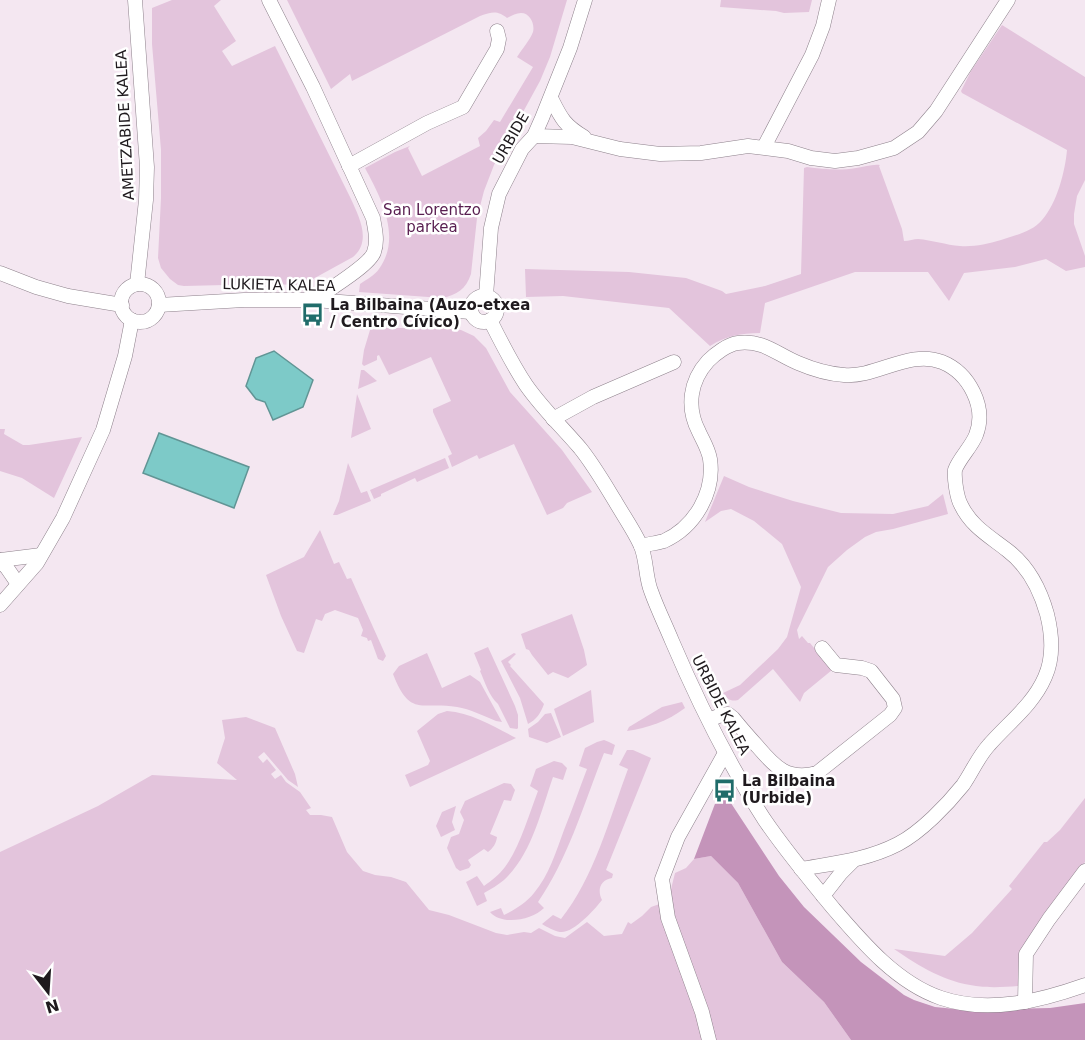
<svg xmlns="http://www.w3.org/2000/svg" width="1085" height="1040" font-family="'DejaVu Sans',sans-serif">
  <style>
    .green { fill: #e3c4dc }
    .forest { fill: #c494ba }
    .water { fill: #7dcac8; stroke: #619595; stroke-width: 1.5 }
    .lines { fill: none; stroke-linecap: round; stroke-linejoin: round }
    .minor-casing { stroke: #8d818b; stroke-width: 15 }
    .minor { stroke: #fff; stroke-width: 14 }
    .labels { text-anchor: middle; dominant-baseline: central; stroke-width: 5; stroke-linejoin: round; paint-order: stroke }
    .street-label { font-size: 15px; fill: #1f1a1e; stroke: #fff }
    .park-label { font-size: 15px; fill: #581e50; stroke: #fff }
    .poi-label { font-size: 15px; font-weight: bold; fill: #1f1a1e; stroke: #fff; text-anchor: start }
  </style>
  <rect width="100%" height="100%" fill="#f4e7f1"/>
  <g class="green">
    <path d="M172,0H221L214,6L236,41L222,51L232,66L275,46L351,199C359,217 372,241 353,257L302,285L264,284L184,286L178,285L170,279L161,268L158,258L161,198V150L152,44V8Z"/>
    <path d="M287,0H567L550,57L540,81L494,165L484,191L477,218L471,274C466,289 457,295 442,298L359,292L360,284C367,279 374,276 379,269C402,237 381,198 365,168L395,152L410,146L408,148L422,176L480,146L478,138L486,131L494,120L500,122L533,67L517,57C522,49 530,40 533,32C535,24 530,13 521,13C516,13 511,16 507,18C497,10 492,12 480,16L352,81L350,74L331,89Z"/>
    <path d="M721,0H812L809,12L784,13L776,11L720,7Z"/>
    <path d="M1002,25L1085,77V180L1077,196L1074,214V224L1085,256V267L1066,271L1046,259L1015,267L964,273L949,301L928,272H855L765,303L760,333C741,333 726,336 710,346L669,308L563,296L526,297L525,269L629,272L686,278L722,291L726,294L765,286L801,274L804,168L807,167C823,169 839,171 856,168C865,167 872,164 880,165L879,166L902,229L904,241C909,241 914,239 918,239C932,240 946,245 960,246C974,247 987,244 1001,240C1015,235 1032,232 1042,220C1057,203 1065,172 1067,150L962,93L961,91L971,71Z"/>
    <path d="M382,328H441L461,330L474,336L486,348L510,392L562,450L592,492L567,503L563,508L547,515L514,444L479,459L477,455L452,467L448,456L452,454L433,412V409L451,401L431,357L389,375L379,355L377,356V360L364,366L362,364L364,350L370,330Z"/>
    <path d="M361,370H364L377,381L358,389Z"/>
    <path d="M357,394L371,429L351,438Z"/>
    <path d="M5,429L4,434L23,445H29L82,437L54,498L22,478L0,471V429Z"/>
    <path d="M445,458L449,468L417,482L415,478L381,494V496L374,499L370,490Z"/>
    <path d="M348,463L361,493L367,491L371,501L337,515H333L339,501Z"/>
    <path d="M724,476L749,487L793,501L841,513L893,514L928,506L943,494L948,514L893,529L876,532L865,537L847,550L828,567L797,630L799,639L802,636L808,643H810L832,670L804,693L800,702L773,669L738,700C731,702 727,699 723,693L740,685L778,649L787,637L801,587L782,544L754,521L731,509L721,511L705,522Z"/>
    <path d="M320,530L334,564L339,562L347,579L351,578L386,656L383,661L378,659L371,640L368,641L367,638L361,636L363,630L358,618L335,610L325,614L322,621L316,619L304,653L297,651L281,616L266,575L304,557Z"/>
    <path d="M572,614L584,650L587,665L568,678L553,672L548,675L532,655L529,650L526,649L521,634Z"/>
    <path d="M488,647L515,706L518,715V728L517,729L510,728L498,704C489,696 485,682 480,671L481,670L474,653Z"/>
    <path d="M427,653L442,688L470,675L480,682L502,722L496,721C484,716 470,709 457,707C421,701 410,718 393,674L399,666Z"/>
    <path d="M514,653L516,654L508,662L511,665L510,666L544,704C541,713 536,720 528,724L520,698L501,661Z"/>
    <path d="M591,690L594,722L563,736L554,709Z"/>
    <path d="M682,702L685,708C668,721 648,728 627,731L629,727L662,707Z"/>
    <path d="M447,711C472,713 495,727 516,738L410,787L405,775L428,765L430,761L417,731L438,714Z"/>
    <path d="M551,713L561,737L547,743L529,737L528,729L538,722L545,714Z"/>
    <path d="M246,717L275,728L295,774L298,787L288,780L264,752L258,757L263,763L267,759L276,770L271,774L275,779L281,775L286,782L300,792L311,808L306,810L310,815H321L332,817L347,852L363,871L375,875L391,877L406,882L429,910L449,915L496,933L507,935L524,932L531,933L539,928L555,936L565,938L587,922L604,936L622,934L628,922L631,924L642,916L651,907L671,900V889L675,873L686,868L694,859L711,856L738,883L782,962L824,1002L851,1040H0V852L98,806L152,775L237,780L217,763L225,738L222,720Z"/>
    <path d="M604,740L609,742L615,745L612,755L604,753C584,803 569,857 538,902L544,908C532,920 502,926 490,912L501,908L504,915C516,909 526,903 534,893C549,875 556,852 564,830C572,810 579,790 587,769L579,766L585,748L597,742Z"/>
    <path d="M627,750H633L651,758L606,870L613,874L612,878C600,880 597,890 602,900C595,909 573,934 560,932C554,931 547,927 542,924L553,915L561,919C594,878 610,817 628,769L619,765Z"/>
    <path d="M554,761L562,763L567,768L563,780L553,777C541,811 532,854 504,880C498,885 491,889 484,893L487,901L477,906L466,882L477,876L484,886C492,880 499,875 505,867C520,847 529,814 538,791L530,786L536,769Z"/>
    <path d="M504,783L511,784L515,790L511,801L504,800L490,834L497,837C496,844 493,848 488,852L484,849L468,860L471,865L469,868L460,871L456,868L447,848L451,837L459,834L464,820L460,812L465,801Z"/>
    <path d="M1085,798V862L1075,873L1052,905L1019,986C1005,987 990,988 976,986C945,982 920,967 894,949L945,956L972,933L1012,889L1009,886L1044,842H1047L1060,830Z"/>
    <path d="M456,806L452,822L455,830L441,837L436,826L442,812Z"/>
  </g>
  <path class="forest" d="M721,788L779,876L804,907L861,962L904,995L914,1000L935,1007L965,1010L1050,1008L1085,1003V1040H851L824,1002L782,962L738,883L711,856L694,859Z"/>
  <g class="water">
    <path d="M274,351L313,380L303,407L273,420L265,402L256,399L246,386L256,358Z"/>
    <path d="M159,433L249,467L234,508L143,473Z"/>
  </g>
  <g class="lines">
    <defs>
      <g id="minor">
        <path d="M135,0L147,167L146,200L137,284"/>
        <path d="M269,0L313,87L373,218C375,229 378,241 374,252C370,265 328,290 314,300"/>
        <path d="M551,98C561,118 564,125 584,137"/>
        <path d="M534,136L572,137L620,149L660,154L701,153L748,146L788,151L811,158L835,161L858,158L894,148L918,132L936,111L1008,0"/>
        <path d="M764,147L812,55L823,26L829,0"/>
        <path d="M349,166L427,123L463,107L497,49L499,39L497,31"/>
        <path d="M0,273L36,287L68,296L122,305"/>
        <circle cx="140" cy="303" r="19"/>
        <circle cx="484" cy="309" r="13"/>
        <path d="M486,296L491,228L499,194L522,149L534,136L542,118L570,48L585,0"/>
        <path d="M159,305L244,300H314L471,312"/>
        <path d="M490,320C501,342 512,364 526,385C542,408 562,427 580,448C593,464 604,483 615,501C623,515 633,529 640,544C647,558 645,576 651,591C657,608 665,624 672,641C698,702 728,763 764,819C785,850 809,879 833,908C863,943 897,983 941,998C988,1014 1040,1001 1085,985"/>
        <path d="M553,419L593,397L674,362"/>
        <path d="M641,546C648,544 657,543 664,541C695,527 715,492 710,459C708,448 703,441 699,432C686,407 690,381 708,361C715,354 728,344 738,343C764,340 776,354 798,363C812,369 829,374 844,375C876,378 910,349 942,362C969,373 987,407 976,435C972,446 958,460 955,470C954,479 957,498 961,505C971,526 989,536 1007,550C1027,565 1040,589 1047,614C1052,634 1054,657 1045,677C1033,705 1008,723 989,745C978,757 972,772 963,785C947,805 921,832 898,844C867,860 835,863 801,869"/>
        <path d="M0,560L41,555"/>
        <path d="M0,560L7,568L18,584"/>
        <path d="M0,605L37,563L63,518L103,430L125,356L132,320"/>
        <path d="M709,720L721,715L728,714L733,718C741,728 749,737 758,747C775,767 788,781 817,773L890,715L895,708L893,699L871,671L862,668L836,665L822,648"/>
        <path d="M823,896L841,873L853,861"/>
        <path d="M1025,1002L1026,954L1049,919L1085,871"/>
        <path d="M709,1040L702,1012L668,918L662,879L678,837L725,753"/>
      </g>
    </defs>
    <use href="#minor" class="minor-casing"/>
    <use href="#minor" class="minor"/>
  </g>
  <defs>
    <symbol id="bus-bare" viewBox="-9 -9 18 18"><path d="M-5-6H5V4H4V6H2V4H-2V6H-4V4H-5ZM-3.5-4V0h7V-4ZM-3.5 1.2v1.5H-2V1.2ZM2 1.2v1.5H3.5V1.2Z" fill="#206c6a" stroke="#fff" stroke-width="2.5" paint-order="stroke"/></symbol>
  </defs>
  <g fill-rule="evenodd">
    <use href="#bus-bare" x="296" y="298" width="33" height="33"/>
    <use href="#bus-bare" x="708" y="774" width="33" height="33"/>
  </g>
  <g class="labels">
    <g class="street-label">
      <text transform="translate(125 125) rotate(-93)">AMETZABIDE KALEA</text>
      <text transform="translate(511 138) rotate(-60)">URBIDE</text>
      <text transform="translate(279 285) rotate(1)">LUKIETA KALEA</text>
      <text transform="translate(721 705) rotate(63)">URBIDE KALEA</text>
    </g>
    <g class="park-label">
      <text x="432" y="210">San Lorentzo<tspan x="432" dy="17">parkea</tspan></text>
    </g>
    <g class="poi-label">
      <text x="330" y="305">La Bilbaina (Auzo-etxea<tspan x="330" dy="17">/ Centro Cívico)</tspan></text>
      <text x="742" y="781">La Bilbaina<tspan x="742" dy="17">(Urbide)</tspan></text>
    </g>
  </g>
  <g transform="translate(48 992) rotate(163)" stroke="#ffffff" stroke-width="4.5" paint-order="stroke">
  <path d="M0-4.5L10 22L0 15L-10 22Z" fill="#1f1a1e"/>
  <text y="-9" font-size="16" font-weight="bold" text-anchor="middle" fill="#1f1a1e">N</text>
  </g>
</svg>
